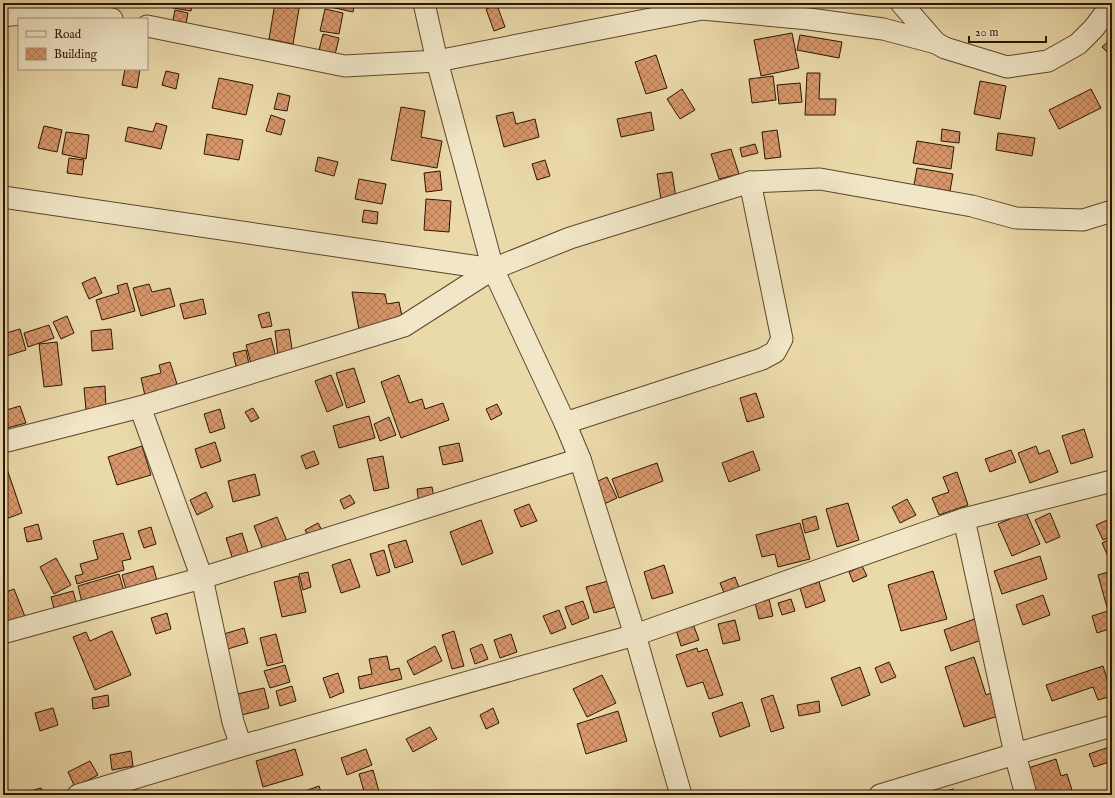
<svg xmlns="http://www.w3.org/2000/svg" width="1115" height="798" font-family="'IM FELL English',serif">
  <style>
    .building { fill: url(#building-cross-hatch); stroke: #2c1503 }
    .lines { fill: none; stroke-linecap: round; stroke-linejoin: round }
    .minor-casing { stroke: #5c462c; stroke-width: 23 }
    .minor { stroke: #f1e6c7; stroke-width: 21 }
  </style>
  <defs>
    <pattern id="building-cross-hatch" width="8" height="8" patternUnits="userSpaceOnUse"><rect width="8" height="8" fill="#d7976a"/><path d="M0 0l8 8M0 8l8-8" fill="none" stroke="#af7a55"/></pattern>
  </defs>
  <rect width="100%" height="100%" fill="#ead9a9"/>
  <filter id="stains"><feTurbulence type="fractalNoise" baseFrequency=".005" numOctaves="4"/><feColorMatrix values="0 0 0 0 .2 0 0 0 0 .09 0 0 0 0 .02 0 0 0 .5 -.17"/></filter>
  <radialGradient id="worn" r=".72"><stop offset=".6" stop-color="#630" stop-opacity="0"/><stop offset="1" stop-color="#630" stop-opacity=".3"/></radialGradient>
  <g class="building">
    <path d="M174,3H192L191,11L173,8Z"/>
    <path d="M193,3H207L206,5Z"/>
    <path d="M275,3H300L293,44L269,39Z"/>
    <path d="M327,3H355L353,12L326,6Z"/>
    <path d="M497,5L505,27L494,31L486,9Z"/>
    <path d="M325,9L343,13L339,34L320,31Z"/>
    <path d="M175,10L188,13L184,33L171,30Z"/>
    <path d="M792,33L799,68L761,76L754,40Z"/>
    <path d="M323,34L339,38L333,63L317,58Z"/>
    <path d="M800,35L842,42L839,58L797,50Z"/>
    <path d="M1112,38V57L1102,47Z"/>
    <path d="M656,55L667,88L646,94L635,62Z"/>
    <path d="M125,69H140L137,88L122,85Z"/>
    <path d="M166,71L179,74L176,89L162,85Z"/>
    <path d="M807,73H820L819,99H836L835,115H805Z"/>
    <path d="M773,76L776,100L752,103L749,79Z"/>
    <path d="M219,78L253,85L246,115L212,108Z"/>
    <path d="M980,81L1006,86L1000,119L974,114Z"/>
    <path d="M800,83L802,102L779,104L777,85Z"/>
    <path d="M682,89L695,110L680,119L667,99Z"/>
    <path d="M1091,89L1101,108L1059,129L1049,110Z"/>
    <path d="M278,93L290,96L287,111L274,109Z"/>
    <path d="M401,107L425,111L421,137L442,141L437,168L391,160Z"/>
    <path d="M513,112L516,124L535,119L539,137L504,147L496,116Z"/>
    <path d="M651,112L654,130L621,137L617,119Z"/>
    <path d="M271,115L285,120L281,135L266,131Z"/>
    <path d="M156,123L167,126L161,149L125,141L128,127L153,132Z"/>
    <path d="M44,126L62,130L57,152L38,148Z"/>
    <path d="M942,129L960,132L959,143L941,141Z"/>
    <path d="M777,130L781,157L765,159L762,132Z"/>
    <path d="M66,132L89,135L86,159L62,154Z"/>
    <path d="M998,133L1035,138L1032,156L996,150Z"/>
    <path d="M207,134L243,140L239,160L204,154Z"/>
    <path d="M917,141L954,147L951,169L913,163Z"/>
    <path d="M755,144L758,153L742,157L740,148Z"/>
    <path d="M731,149L739,174L719,179L711,154Z"/>
    <path d="M318,157L338,162L334,176L315,171Z"/>
    <path d="M69,158L84,160L82,175L67,173Z"/>
    <path d="M545,160L550,176L537,180L532,164Z"/>
    <path d="M917,168L953,174L950,191L914,185Z"/>
    <path d="M440,171L442,190L426,192L424,173Z"/>
    <path d="M672,172L676,198L661,200L657,174Z"/>
    <path d="M359,179L386,184L382,204L355,199Z"/>
    <path d="M426,199L451,201L449,232L424,230Z"/>
    <path d="M364,210L378,212L377,224L362,222Z"/>
    <path d="M95,277L102,293L89,299L82,283Z"/>
    <path d="M127,283L135,311L102,320L96,300L119,293L117,286Z"/>
    <path d="M149,284L152,292L170,288L175,306L141,316L133,288Z"/>
    <path d="M352,292L385,294L387,304L399,302L404,326L360,335Z"/>
    <path d="M203,299L206,314L184,319L180,304Z"/>
    <path d="M269,312L272,326L262,328L258,315Z"/>
    <path d="M67,316L74,333L61,339L53,322Z"/>
    <path d="M49,325L54,338L28,347L24,333Z"/>
    <path d="M20,329L26,350L3,357V334Z"/>
    <path d="M111,329L113,349L92,351L91,331Z"/>
    <path d="M289,329L293,355L278,357L275,331Z"/>
    <path d="M271,338L277,361L252,367L246,345Z"/>
    <path d="M57,342L62,385L44,387L39,344Z"/>
    <path d="M246,350L250,368L237,371L233,353Z"/>
    <path d="M170,362L178,387L145,396L141,378L161,373L159,365Z"/>
    <path d="M354,368L365,402L347,408L336,373Z"/>
    <path d="M331,375L343,405L327,412L315,381Z"/>
    <path d="M399,375L409,403L422,399L425,409L443,403L449,420L401,438L381,382Z"/>
    <path d="M105,386L106,409L86,410L84,388Z"/>
    <path d="M756,393L764,417L747,422L740,398Z"/>
    <path d="M497,404L502,414L491,420L486,409Z"/>
    <path d="M20,406L26,423L7,428L3,411Z"/>
    <path d="M253,408L259,418L251,422L245,412Z"/>
    <path d="M220,409L225,428L210,433L204,414Z"/>
    <path d="M369,416L375,438L339,448L333,426Z"/>
    <path d="M389,417L396,435L380,441L374,424Z"/>
    <path d="M1084,429L1093,457L1071,464L1062,436Z"/>
    <path d="M215,442L221,461L201,468L195,449Z"/>
    <path d="M459,443L463,461L443,465L439,447Z"/>
    <path d="M142,446L151,475L117,485L108,457Z"/>
    <path d="M1036,446L1039,454L1049,450L1058,472L1030,483L1018,453Z"/>
    <path d="M1011,450L1016,462L990,472L985,459Z"/>
    <path d="M314,451L319,464L306,469L301,456Z"/>
    <path d="M753,451L760,470L729,482L722,463Z"/>
    <path d="M383,456L389,488L374,491L367,459Z"/>
    <path d="M657,463L663,481L619,498L612,479Z"/>
    <path d="M6,466L22,513L3,520V467Z"/>
    <path d="M957,472L968,505L939,515L932,498L949,492L943,477Z"/>
    <path d="M255,474L260,495L233,502L228,481Z"/>
    <path d="M607,477L617,498L598,507L589,485Z"/>
    <path d="M432,487L435,503L419,505L417,489Z"/>
    <path d="M206,492L213,507L197,515L190,500Z"/>
    <path d="M350,495L355,503L344,509L340,500Z"/>
    <path d="M907,499L916,515L900,523L892,507Z"/>
    <path d="M848,503L859,540L837,547L826,509Z"/>
    <path d="M529,504L537,521L521,527L514,510Z"/>
    <path d="M1026,512L1040,544L1012,556L998,524Z"/>
    <path d="M1050,513L1060,537L1046,543L1035,520Z"/>
    <path d="M816,516L819,529L805,533L802,520Z"/>
    <path d="M277,517L289,546L265,555L254,526Z"/>
    <path d="M1112,518V536L1103,540L1096,525Z"/>
    <path d="M481,520L493,553L462,565L450,532Z"/>
    <path d="M318,523L325,536L312,543L305,530Z"/>
    <path d="M800,523L810,559L778,567L775,554L762,557L756,535Z"/>
    <path d="M38,524L42,539L27,542L24,528Z"/>
    <path d="M151,527L156,544L144,548L138,531Z"/>
    <path d="M123,533L131,559L122,561L124,570L77,584L75,576L83,574L80,564L98,559L93,541Z"/>
    <path d="M242,533L250,558L234,563L226,538Z"/>
    <path d="M1112,538V560L1110,561L1102,543Z"/>
    <path d="M406,540L413,562L395,568L388,545Z"/>
    <path d="M384,550L390,572L377,576L370,554Z"/>
    <path d="M1040,556L1047,579L1002,594L994,571Z"/>
    <path d="M56,558L71,585L54,594L40,567Z"/>
    <path d="M350,559L360,587L341,593L332,565Z"/>
    <path d="M664,565L673,593L652,599L644,572Z"/>
    <path d="M153,566L158,584L127,593L122,575Z"/>
    <path d="M862,566L867,576L853,582L849,572Z"/>
    <path d="M933,571L947,619L901,631L888,585Z"/>
    <path d="M1112,571V628L1097,633L1092,616L1108,611L1098,575Z"/>
    <path d="M308,572L311,587L303,590L299,574Z"/>
    <path d="M119,574L125,594L83,607L78,586Z"/>
    <path d="M298,576L306,612L282,617L274,582Z"/>
    <path d="M735,577L742,595L727,600L720,583Z"/>
    <path d="M612,580L619,606L594,613L586,587Z"/>
    <path d="M819,582L825,601L806,608L800,588Z"/>
    <path d="M14,589L26,619L3,628V593Z"/>
    <path d="M73,591L77,605L55,612L51,597Z"/>
    <path d="M1043,595L1050,615L1023,625L1016,605Z"/>
    <path d="M769,599L773,616L759,619L755,603Z"/>
    <path d="M791,599L795,611L782,615L778,603Z"/>
    <path d="M583,601L589,618L572,625L565,607Z"/>
    <path d="M559,610L566,628L551,634L543,616Z"/>
    <path d="M167,613L171,629L156,634L151,618Z"/>
    <path d="M980,617L987,638L951,651L944,630Z"/>
    <path d="M735,620L740,640L723,644L718,624Z"/>
    <path d="M692,621L699,640L681,646L675,626Z"/>
    <path d="M244,628L248,643L221,651L217,636Z"/>
    <path d="M112,631L131,675L95,690L73,637L86,632L90,641Z"/>
    <path d="M454,631L464,666L452,669L442,635Z"/>
    <path d="M276,634L283,662L267,666L260,638Z"/>
    <path d="M511,634L517,652L500,658L494,640Z"/>
    <path d="M482,644L488,659L475,664L470,649Z"/>
    <path d="M435,646L442,661L414,675L407,661Z"/>
    <path d="M697,648L698,652L707,649L723,695L709,699L703,682L687,687L676,655Z"/>
    <path d="M387,656L390,670L399,668L402,679L360,689L358,677L372,674L369,659Z"/>
    <path d="M974,657L986,695L994,692L1001,715L964,727L945,667Z"/>
    <path d="M889,662L896,677L881,683L875,668Z"/>
    <path d="M285,665L290,682L270,688L264,671Z"/>
    <path d="M1103,666L1112,696L1098,700L1093,687L1052,701L1046,685Z"/>
    <path d="M860,667L870,695L842,706L831,678Z"/>
    <path d="M338,673L344,692L330,698L323,678Z"/>
    <path d="M602,675L616,703L587,717L573,689Z"/>
    <path d="M292,686L296,701L280,706L276,691Z"/>
    <path d="M264,688L269,708L238,716L233,695Z"/>
    <path d="M108,695L109,706L93,709L92,698Z"/>
    <path d="M773,695L784,728L771,732L761,699Z"/>
    <path d="M819,701L820,712L799,716L797,705Z"/>
    <path d="M742,702L750,726L720,737L712,713Z"/>
    <path d="M53,708L58,725L40,731L35,713Z"/>
    <path d="M493,708L499,723L486,729L480,715Z"/>
    <path d="M618,711L627,741L586,754L577,724Z"/>
    <path d="M430,727L437,739L413,752L406,739Z"/>
    <path d="M1112,746V761L1094,767L1089,754Z"/>
    <path d="M295,749L303,775L263,787L256,761Z"/>
    <path d="M366,749L372,765L347,775L341,758Z"/>
    <path d="M131,751L133,766L112,770L110,755Z"/>
    <path d="M1056,759L1061,776L1067,774L1072,790L1056,795H1034L1025,769Z"/>
    <path d="M90,761L98,775L75,787L68,772Z"/>
    <path d="M373,770L380,795H365L359,774Z"/>
    <path d="M3,771L7,784L3,786Z"/>
    <path d="M319,786L322,795H303L302,792Z"/>
    <path d="M41,788L44,795H28L27,792Z"/>
    <path d="M953,789L955,795H933Z"/>
  </g>
  <g class="lines">
    <defs>
      <g id="minor">
        <path d="M424,3L437,61L493,269L565,423L580,459L635,635L681,795"/>
        <path d="M901,3L936,43"/>
        <path d="M3,16L63,9L112,19"/>
        <path d="M147,26L345,66L437,61L702,9L809,19L883,29L936,43L945,48L1007,67L1048,61L1078,44L1094,28L1112,4"/>
        <path d="M3,197L493,269"/>
        <path d="M140,407L202,578L233,722L241,746"/>
        <path d="M565,423L762,359L775,352L782,339L750,182"/>
        <path d="M3,442L140,407L404,326L493,269L570,238L750,182L820,179L972,206L1016,218L1083,220L1112,211"/>
        <path d="M964,519L1015,754L1026,795"/>
        <path d="M3,633L202,578L580,459"/>
        <path d="M78,795L241,746L635,635L964,519L1112,481"/>
        <path d="M880,795L1015,754L1112,726"/>
      </g>
    </defs>
    <use href="#minor" class="minor-casing"/>
    <use href="#minor" class="minor"/>
  </g>
  <rect width="1115" height="798" fill="none" stroke="#ead9a9" stroke-width="16"/>
  <rect x="4" y="4" width="1107" height="790" fill="none" stroke="#2c1503" stroke-width="2"/>
  <rect x="8" y="8" width="1099" height="782" fill="none" stroke="#2c1503"/>
  <rect x="18" y="18" width="130" height="52" fill="#f1e6c7" stroke="#a29279"/>
  <rect x="26" y="31" width="20" height="6" fill="#f1e6c7" stroke="#a29279"/>
  <text x="54" y="38" font-size="12" fill="#2c1503">Road</text>
  <rect x="26" y="48" width="20" height="12" fill="url(#building-cross-hatch)" stroke="#a29279"/>
  <text x="54" y="58" font-size="12" fill="#2c1503">Building</text>
  <path d="M969 36v6h77v-6" fill="none" stroke="#2c1503" stroke-width="2"/>
  <text x="975" y="36" font-size="12" fill="#2c1503" stroke="#f1e6c7" stroke-width="3" paint-order="stroke">20 m</text>
  <rect width="100%" height="100%" filter="url(#stains)"/>
  <rect width="100%" height="100%" fill="url(#worn)"/>
</svg>
